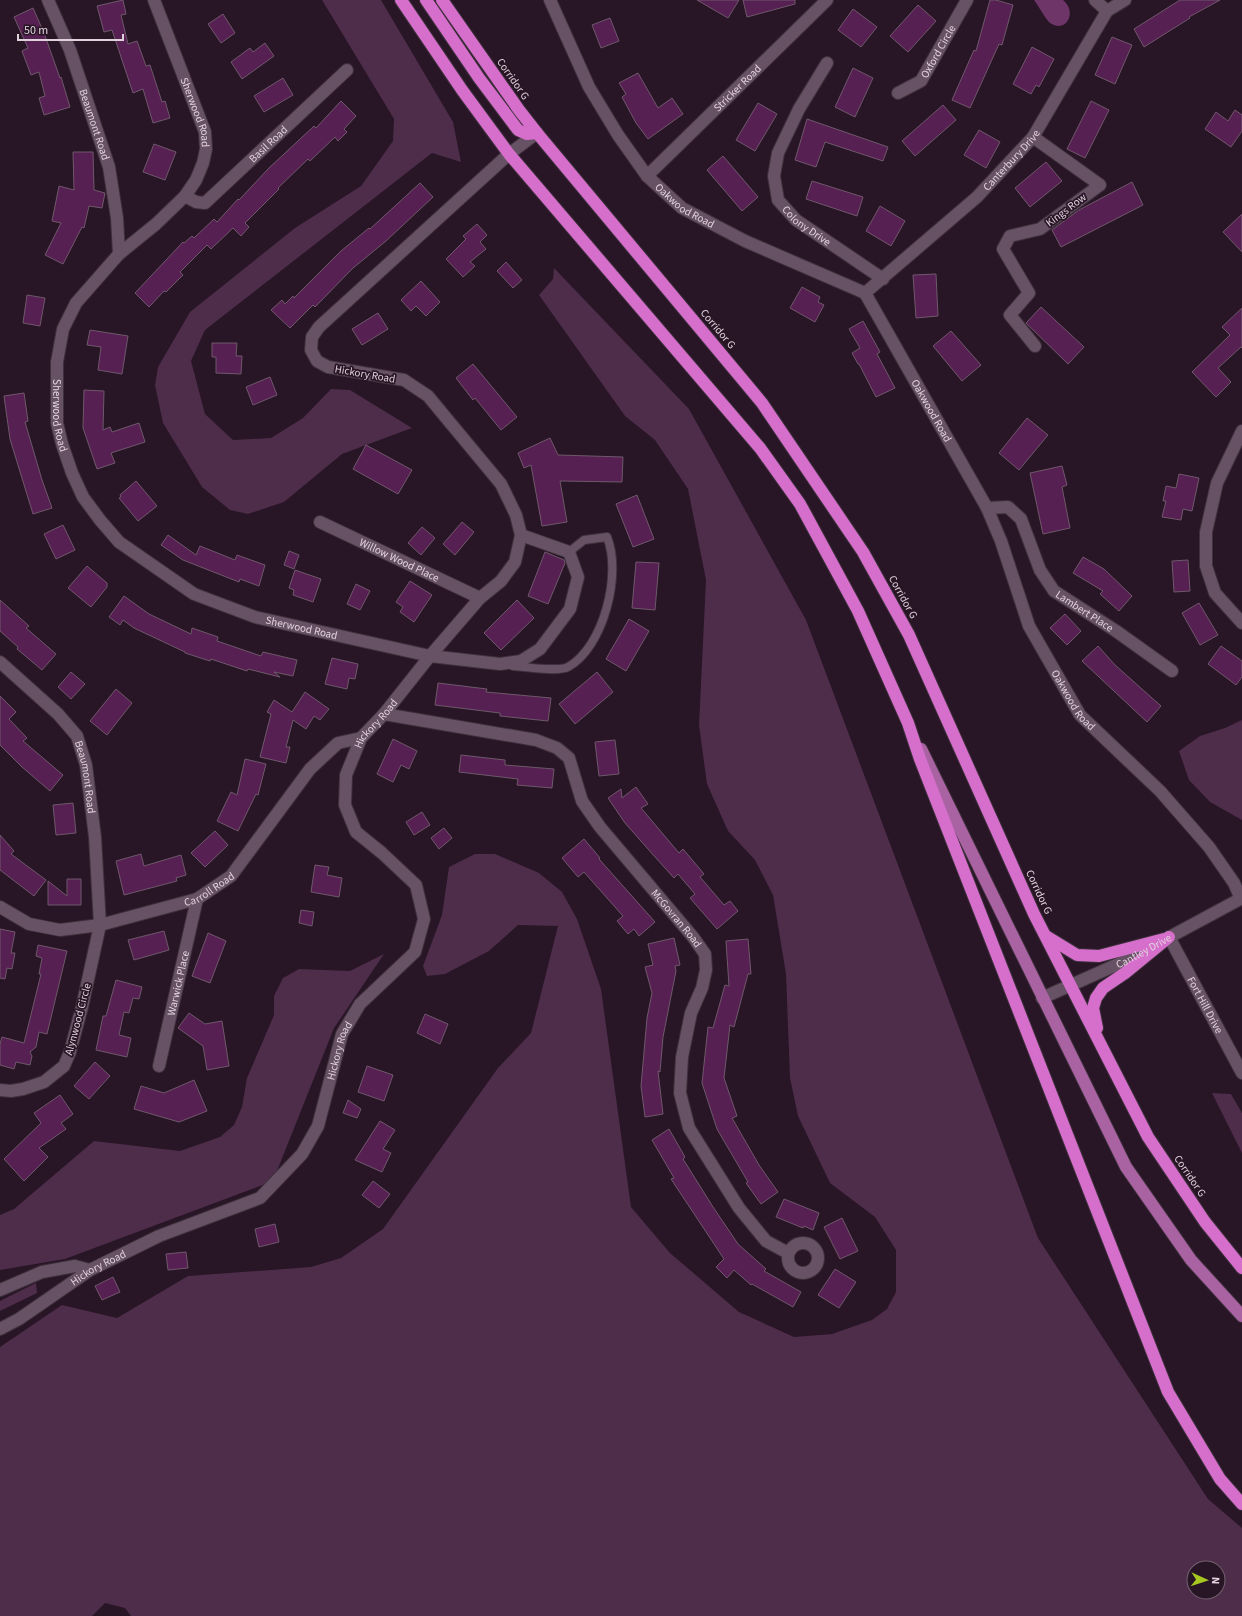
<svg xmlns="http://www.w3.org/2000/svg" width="1242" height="1616" font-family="'Source Sans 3',sans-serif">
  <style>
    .green { fill: #4d2d49; fill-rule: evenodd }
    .water { fill: #6e3668 }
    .building { fill: #572052; stroke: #6f586b }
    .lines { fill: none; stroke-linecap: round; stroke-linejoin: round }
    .lane-casing { stroke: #3e303c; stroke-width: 10 }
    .street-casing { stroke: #3e303c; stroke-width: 14 }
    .secondary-casing { stroke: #3e303c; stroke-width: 14 }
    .primary-casing { stroke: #3e303c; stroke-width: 14 }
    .highway-casing { stroke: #3e303c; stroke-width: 14 }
    .lane { stroke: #675164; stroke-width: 8 }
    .street { stroke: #675164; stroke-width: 12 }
    .secondary { stroke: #675164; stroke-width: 12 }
    .primary { stroke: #aa63a2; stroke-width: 12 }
    .highway { stroke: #d66fcb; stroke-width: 12 }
    .labels { text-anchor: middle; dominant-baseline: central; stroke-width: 3.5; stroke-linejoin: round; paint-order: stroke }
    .street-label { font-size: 11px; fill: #e0d2dd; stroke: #281526 }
  </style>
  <rect width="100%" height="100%" fill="#281526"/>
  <g class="green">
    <path d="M322,0H381L453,122L461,162L432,153L205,330L191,361L205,414L233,440L271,438L303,418L331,389L350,390L412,428L342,454L284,502L248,514L230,510L202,487L163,423L155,385L158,367L190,312L295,228L361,186L393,141L394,119Z"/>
    <path d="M554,268L689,409L806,620L1038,1238L1208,1499L1242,1528V1616H131L125,1608L105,1603L92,1616H0V1347L62,1305L117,1318L188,1276L311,1267L341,1258L383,1229L498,1068L531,1033L558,926L518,925L489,951L445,974L427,976L423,966L442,915L449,867L475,854H495L539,873L562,892L577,919L601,989L631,1207L670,1253L739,1312L794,1337L832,1334L872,1320L887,1309L896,1292V1250L875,1217L830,1183L798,1116L790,1078L786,974L773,895L755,860L728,831L707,784L699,725L706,580L688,489L655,440L625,416L539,295L553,279ZM1194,1568H1218V1592H1194Z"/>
    <path d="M1242,720V820L1210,802L1189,780L1179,751L1200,736L1225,728Z"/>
    <path d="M384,954L334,1028L273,1181L65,1259L0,1270V1215L14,1209L94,1141L180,1151L220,1137L234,1125L242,1107L247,1078L274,1015V996L283,978L299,969L350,971Z"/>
    <path d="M1212,1093L1231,1094L1242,1113V1153Z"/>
    <path d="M36,1283L37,1293L0,1311V1301Z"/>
  </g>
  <path class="water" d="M1034,0H1063C1078,12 1066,34 1050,23C1046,20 1038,5 1034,0Z"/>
  <g class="building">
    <path d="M123,0L126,14L121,15L128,44L137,41L146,66L150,65L162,102L165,101L170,118L153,123L143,89L133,93L112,30L104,32L97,6Z"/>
    <path d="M697,0H739L728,18Z"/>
    <path d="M743,0H795V4L747,17Z"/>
    <path d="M990,0H996L1013,5L1002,45L999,44L970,108L952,100L974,50L976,51Z"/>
    <path d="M1180,0H1220L1189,17L1190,18L1144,47L1134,29Z"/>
    <path d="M918,5L936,21L908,52L890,36Z"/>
    <path d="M33,8L44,33L60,78L61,77L70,107L44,115L39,98L45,96L39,72L31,75L22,51L28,48L14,17Z"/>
    <path d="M853,9L877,27L861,47L838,30Z"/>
    <path d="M223,14L235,33L221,43L208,24Z"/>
    <path d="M610,18L619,41L601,48L592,25Z"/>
    <path d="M1112,37L1132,45L1115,84L1095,75Z"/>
    <path d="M265,43L274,56L242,79L231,62L250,48L253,52Z"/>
    <path d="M1032,47L1054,59L1039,87L1036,85L1031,94L1013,84Z"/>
    <path d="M853,68L873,78L855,117L835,107Z"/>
    <path d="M638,73L658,108L672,98L683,114L648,139L636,123L622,97L626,94L619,83Z"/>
    <path d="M283,78L293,95L264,112L254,96Z"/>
    <path d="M341,101L356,116L344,129L347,132L338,141L335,137L310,161L308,159L278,188L279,189L245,223L249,227L241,236L233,228L211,249L207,245L180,272L183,275L166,292L164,291L149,307L135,293L183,242L184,243L192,236L194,238L214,219L217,222L238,199L239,200L269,168L314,126L316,128Z"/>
    <path d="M1091,101L1109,110L1085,158L1067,149Z"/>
    <path d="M758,103L777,114L755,151L736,140Z"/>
    <path d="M943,105L956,120L915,156L902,141Z"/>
    <path d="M1235,110L1242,115V131L1231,147L1205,129L1216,112L1228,121Z"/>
    <path d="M807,119L888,147L883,161L825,142L816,167L795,160Z"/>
    <path d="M979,130L1000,142L986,168L964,155Z"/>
    <path d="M154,144L176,152L165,180L143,172Z"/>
    <path d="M73,152H93L94,190L105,193L102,208L89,206L84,228L82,227L63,264L45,255L61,223L52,221L59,186L74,190Z"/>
    <path d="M723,156L758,197L742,211L707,170Z"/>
    <path d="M1046,162L1062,181L1030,207L1015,188Z"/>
    <path d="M812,181L863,197L857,216L806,199Z"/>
    <path d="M1132,182L1143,205L1061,247L1052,230L1079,210Z"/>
    <path d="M420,183L433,197L386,241L353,268L315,307L313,305L290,328L271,310L282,300L285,304L293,296L294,298L341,251L369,228L370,229Z"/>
    <path d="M880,206L905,221L891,246L866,231Z"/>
    <path d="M1242,214V252L1223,232Z"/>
    <path d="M477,224L487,235L480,242L486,249L470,262L475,266L463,277L446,259L466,239L463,236Z"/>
    <path d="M506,262L522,280L513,288L497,271Z"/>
    <path d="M936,274L938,316L916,318L913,275Z"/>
    <path d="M421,281L440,302L426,316L416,306L411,311L401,300Z"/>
    <path d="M802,287L820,297L818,302L824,305L815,322L790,308Z"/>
    <path d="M27,295L45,298L40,326L23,323Z"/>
    <path d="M1041,307L1084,347L1068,364L1026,323Z"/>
    <path d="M1242,308V348L1241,347L1218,368L1231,382L1216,397L1192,372L1230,335L1222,327Z"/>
    <path d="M378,313L388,329L362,345L352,329Z"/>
    <path d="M863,321L880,352L877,354L895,388L876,397L859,364H858L852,353L860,348L849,329Z"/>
    <path d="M90,330L128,336L122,374L98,370L101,347L87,345Z"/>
    <path d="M951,331L981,365L962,381L933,346Z"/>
    <path d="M212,343H237L236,356H242L241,374L216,373V357H212Z"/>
    <path d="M473,364L517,417L501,430L475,398L473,400L456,378Z"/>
    <path d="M270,377L277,395L253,405L246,387Z"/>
    <path d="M84,390L104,391L103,430L110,427L112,432L139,423L145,442L111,453L115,463L97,469L83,428Z"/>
    <path d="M24,393L28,421L25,422L42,480L52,508L33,514L10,439L4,396Z"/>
    <path d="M1027,418L1048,435L1019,470L999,453Z"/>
    <path d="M550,438L558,455L623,457L622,482L560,481L567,522L542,526L531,465L524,468L518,453Z"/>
    <path d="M366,445L412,470L398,494L353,469Z"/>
    <path d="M1062,466L1067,485L1062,487L1070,528L1043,534L1030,473Z"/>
    <path d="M1179,474L1199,478L1192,511L1183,509L1181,520L1162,517L1166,501H1163L1166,486L1176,488Z"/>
    <path d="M136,481L157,506L138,521L119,498L121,497L120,495Z"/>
    <path d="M637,495L654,539L633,547L616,504Z"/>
    <path d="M462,522L474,532L455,555L443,544Z"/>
    <path d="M63,525L75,550L56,559L44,534Z"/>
    <path d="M422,527L435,538L421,555L408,543Z"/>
    <path d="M168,535L196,555L200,546L235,560L237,555L265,565L259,586L240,579L239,582L183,560L161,545Z"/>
    <path d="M289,551L299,555L294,569L284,565Z"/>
    <path d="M545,552L564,560L565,563L548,604L528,596Z"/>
    <path d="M1083,557L1104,569L1132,596L1119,611L1100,594L1103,591L1073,573Z"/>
    <path d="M1188,560L1190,591L1174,592L1172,561Z"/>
    <path d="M636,562L659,563L655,610L632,608Z"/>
    <path d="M87,566L107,583V587L91,607L68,588Z"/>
    <path d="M295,570L321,579L313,602L293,595L294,590L289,588Z"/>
    <path d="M410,581L432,595L414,622L400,612L403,607L396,602Z"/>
    <path d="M356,584L370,591L360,610L347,604Z"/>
    <path d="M124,596L149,614L191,634L192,628L218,637L217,641L261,656L263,652L297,660L293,676L274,672L280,677L248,669L247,671L211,659L210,661L185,653V652L134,628L123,620L120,625L109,617Z"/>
    <path d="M0,600L29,626L26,628L56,654L42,670L17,649L18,647L0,631Z"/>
    <path d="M517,600L534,618L501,650L484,633Z"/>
    <path d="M1199,603L1218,635L1200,645L1182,613Z"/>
    <path d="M1065,614L1081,631L1067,645L1050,628Z"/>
    <path d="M629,619L649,631L626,671L606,659Z"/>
    <path d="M1098,646L1115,665L1161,706L1147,722L1082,661Z"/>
    <path d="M1221,646L1242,661V677L1236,685L1208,664Z"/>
    <path d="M332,658L358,664L355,679L349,678L347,689L325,684Z"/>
    <path d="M71,672L85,684L71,699L58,687Z"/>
    <path d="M597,672L613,692L575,724L559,704Z"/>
    <path d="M438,683L487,689L486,692L551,698L548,721L500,716V713L435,705Z"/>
    <path d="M116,689L132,703L107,735L90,721Z"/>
    <path d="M305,692L329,709L320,720L314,716L306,729L293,720L286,747H290L286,763L260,757L271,714L267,712L274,700L292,712Z"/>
    <path d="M0,696L16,712L9,719L27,738L23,741L63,775L50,791L22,767L0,745Z"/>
    <path d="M393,739L417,751L409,769L401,765L393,782L377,774Z"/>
    <path d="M615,740L619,774L599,776L595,742Z"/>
    <path d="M461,755L505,760V765L554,769L552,788L517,785L518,779L459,772Z"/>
    <path d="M245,759L266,764L258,795L256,794L238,831L217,821L231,792L237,795Z"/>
    <path d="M636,787L648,804L641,808L679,853L683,849L704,874L700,877L724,905L730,901L738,911L717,929L690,898L695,894L678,874L674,878L656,858L625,823L608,798L621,789L622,798Z"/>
    <path d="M73,803L76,833L56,835L53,805Z"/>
    <path d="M422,812L430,825L414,835L406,822Z"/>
    <path d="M444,828L452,838L439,849L431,838Z"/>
    <path d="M215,831L228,845L205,867L191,853Z"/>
    <path d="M0,835L14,851L11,854L46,880L34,896L0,870Z"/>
    <path d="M584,839L600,858L599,859L655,922L639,936L634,929L628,934L617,921L623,916L584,872L578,877L562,858Z"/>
    <path d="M141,854L144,866L181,855L186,875L176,878L177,881L124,895L116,861Z"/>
    <path d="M315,865L329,867L327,875L342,878L339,897L311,892Z"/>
    <path d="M67,879H81V905H48V881L67,896Z"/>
    <path d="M301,910L314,912L312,926L299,923Z"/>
    <path d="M0,929L15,932L11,953H15L12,969L7,968L5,979L0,978Z"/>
    <path d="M164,931L169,950L134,960L128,940Z"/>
    <path d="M208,933L226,941L210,983L192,976Z"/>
    <path d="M674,938L680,965L675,966L676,971L663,1037L660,1072L658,1071L663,1114L645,1117L641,1086L647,1018L652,993L645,967L653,965L648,944Z"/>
    <path d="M748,939L751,974H748L734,1027L730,1025L724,1078L737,1116L732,1118L759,1165L778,1192L761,1204L746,1183L748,1182L717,1129L702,1083L708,1027L713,1028L725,985L729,986L726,941Z"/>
    <path d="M38,945L67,951L47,1034L39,1032L36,1047L30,1052L32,1056L30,1065L16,1062L14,1069L0,1065V1044L2,1037L24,1043L41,974H39L42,958L36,956Z"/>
    <path d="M116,980L142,987L139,999L133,998L129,1013L124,1012L119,1035L131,1038L127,1057L96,1050L103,1016H106Z"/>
    <path d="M189,1013L205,1024L222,1021L229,1066L207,1070L203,1046L178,1028Z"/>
    <path d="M425,1014L448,1024L440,1044L417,1033Z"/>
    <path d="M95,1062L110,1076L89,1099L74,1086Z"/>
    <path d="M367,1066L393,1075L384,1101L358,1092Z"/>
    <path d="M194,1080L207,1111L179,1122L134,1109L141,1086L164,1093Z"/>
    <path d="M60,1095L73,1114L61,1123L66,1129L39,1148L48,1157L24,1181L4,1159L41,1123L34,1113Z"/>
    <path d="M348,1100L361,1109L357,1118L343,1113Z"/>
    <path d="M380,1121L395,1130L383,1149L391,1153L382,1172L355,1160Z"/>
    <path d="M669,1129L685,1157L683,1159L713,1207L738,1244L766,1269L764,1271L801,1292L793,1307L752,1284L751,1285L734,1270L727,1278L716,1267L724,1259L671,1179L674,1178L652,1140Z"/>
    <path d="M373,1181L390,1194L379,1208L362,1195Z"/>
    <path d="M784,1199L819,1213L813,1230L804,1226L803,1228L776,1217Z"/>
    <path d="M842,1218L858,1251L840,1259L824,1227Z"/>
    <path d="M275,1224L279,1242L259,1247L255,1229Z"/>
    <path d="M186,1252L188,1268L168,1270L166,1254Z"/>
    <path d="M835,1269L856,1282L839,1308L818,1295Z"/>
    <path d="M113,1277L120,1292L102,1300L95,1286Z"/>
  </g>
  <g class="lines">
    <defs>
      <path id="lane" d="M513,666C525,667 559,672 568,667C604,647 622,573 607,537L584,540L569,552"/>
      <g id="street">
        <path id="s1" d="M48,0L70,50L109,167L117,218L119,254"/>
        <path id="s2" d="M154,0L205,132L206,149L203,163L196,180L185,196L156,224L119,254L76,303L63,329L57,362V423L62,444L72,473L83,497L100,520L119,542L194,594L255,617L430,656L500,664L521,661L540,649L570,609L578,577L569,552L521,535"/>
        <path d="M1095,0L1107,11"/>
        <path id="s3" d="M827,63L799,109L778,153L774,176L778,200L796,220L883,279"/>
        <path id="s4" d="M898,93L921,81L967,0"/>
        <path d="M1033,137L1100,185L1040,229L1010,236L1003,249L1029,293L1010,315L1035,346"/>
        <path id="s5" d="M647,176L827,0"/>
        <path id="s6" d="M185,196L196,202L205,203L347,70"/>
        <path id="s7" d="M865,293L977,197L1033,137L1107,11L1125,0"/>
        <path d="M1242,431L1217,483L1206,532V566L1215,593L1242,623"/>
        <path id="s8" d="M987,508L1008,507L1021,519L1040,570L1054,591L1116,631L1172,671"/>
        <path id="s9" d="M320,522L480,598"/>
        <path id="s10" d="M0,662L58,714L77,736L86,765L95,837L100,925L82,1007L70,1052L64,1066L44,1082L23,1089L11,1091L0,1090"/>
        <path id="s11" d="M384,714L536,740L557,748L569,758L582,801L600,827L693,937L705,954L706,970L702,988L691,1013L682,1057L680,1093L689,1128L739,1208L766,1241L788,1253"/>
        <path id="s12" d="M0,907L29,924L60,930L100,925L197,899L231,876L310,769L338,743L361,738"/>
        <path id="s13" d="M1169,937L1242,1073"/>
        <path id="s14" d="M159,1066L197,899"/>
        <circle cx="803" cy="1258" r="15"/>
        <path d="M0,1290L42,1272L75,1266L90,1270"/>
        <path id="s15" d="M0,1329L19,1319L90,1270L159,1236L260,1198L302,1154L318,1126L342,1034L360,1004L415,952L424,919L416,885L382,853L356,832L345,805L346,775L361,738L384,714L430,656L480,598L501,581L515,562L521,535L516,515L501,484L428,396L404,380L328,367L317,361L311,350L312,337L319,327L509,154L537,133"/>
      </g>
      <g id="secondary">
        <path id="s16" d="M550,0L589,87L618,135L647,176L682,208L745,241L865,293L987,508L1001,541L1029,626L1080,715L1160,791L1209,847L1234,883L1241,899"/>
        <path id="s17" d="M1042,998L1125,961L1242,898"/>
      </g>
      <path id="primary" d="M921,749L1126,1167L1191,1260L1242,1316"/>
      <g id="highway">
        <path d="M401,0L462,90L509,154L760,448L800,504L858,611L908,723L920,759L1168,1392L1220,1479L1242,1504"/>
        <path d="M426,0L479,78L518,130L527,134L537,133"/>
        <path d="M442,0L519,110L537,133L762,403L863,552L909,635L1034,914L1148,1137L1205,1222L1242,1268"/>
        <path d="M1046,936L1077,955L1099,956L1164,939"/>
        <path d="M1097,1028L1093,1008L1096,998L1103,988L1125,973L1169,937"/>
      </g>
    </defs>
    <use href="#lane" class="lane-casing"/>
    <use href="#street" class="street-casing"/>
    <use href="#secondary" class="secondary-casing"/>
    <use href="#primary" class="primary-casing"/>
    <use href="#highway" class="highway-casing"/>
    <use href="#lane" class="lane"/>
    <use href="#street" class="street"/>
    <use href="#secondary" class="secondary"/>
    <use href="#primary" class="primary"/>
    <use href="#highway" class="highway"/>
  </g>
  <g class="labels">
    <g class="street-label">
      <text stroke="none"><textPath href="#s4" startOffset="60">Oxford Circle</textPath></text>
      <text transform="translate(513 79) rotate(55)">Corridor G</text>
      <text stroke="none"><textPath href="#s5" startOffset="126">Stricker Road</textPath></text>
      <text stroke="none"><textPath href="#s2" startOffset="120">Sherwood Road</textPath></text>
      <text stroke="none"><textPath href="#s1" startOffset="133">Beaumont Road</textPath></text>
      <text stroke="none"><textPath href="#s6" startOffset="108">Basil Road</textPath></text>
      <text stroke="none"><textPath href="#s7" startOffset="198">Canterbury Drive</textPath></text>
      <text stroke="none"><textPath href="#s16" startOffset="250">Oakwood Road</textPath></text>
      <text transform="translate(1066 210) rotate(-37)">Kings Row</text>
      <text stroke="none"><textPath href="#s3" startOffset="189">Colony Drive</textPath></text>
      <text transform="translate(718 329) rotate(50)">Corridor G</text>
      <text transform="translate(365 374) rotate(10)">Hickory Road</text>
      <text stroke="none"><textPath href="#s16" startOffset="586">Oakwood Road</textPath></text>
      <text stroke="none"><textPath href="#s2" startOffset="480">Sherwood Road</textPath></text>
      <text stroke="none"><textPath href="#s9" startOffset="88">Willow Wood Place</textPath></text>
      <text transform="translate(903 597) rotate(61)">Corridor G</text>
      <text stroke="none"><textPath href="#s8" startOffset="155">Lambert Place</textPath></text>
      <text stroke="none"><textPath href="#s2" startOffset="828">Sherwood Road</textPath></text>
      <text stroke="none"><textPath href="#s16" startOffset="910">Oakwood Road</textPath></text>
      <text stroke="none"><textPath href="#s15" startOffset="860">Hickory Road</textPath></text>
      <text stroke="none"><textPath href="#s10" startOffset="149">Beaumont Road</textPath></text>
      <text stroke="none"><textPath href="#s12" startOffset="221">Carroll Road</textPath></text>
      <text transform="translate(1039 892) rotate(65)">Corridor G</text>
      <text stroke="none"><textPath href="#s11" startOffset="388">McGovran Road</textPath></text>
      <text stroke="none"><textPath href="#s17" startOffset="112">Cantley Drive</textPath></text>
      <text stroke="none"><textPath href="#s14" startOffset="85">Warwick Place</textPath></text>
      <text stroke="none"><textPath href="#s13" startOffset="77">Fort Hill Drive</textPath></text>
      <text transform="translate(78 1019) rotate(-75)">Alynwood Circle</text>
      <text stroke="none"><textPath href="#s15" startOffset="464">Hickory Road</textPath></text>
      <text transform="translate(1190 1176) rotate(56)">Corridor G</text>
      <text stroke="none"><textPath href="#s15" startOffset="116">Hickory Road</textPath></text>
    </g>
  </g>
  <g transform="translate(1206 1580) rotate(93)"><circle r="19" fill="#281526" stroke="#72616f"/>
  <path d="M0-3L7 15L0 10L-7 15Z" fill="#a6c820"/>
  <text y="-6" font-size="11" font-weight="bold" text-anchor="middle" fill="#e0d2dd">N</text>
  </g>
  <path d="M18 34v6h105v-6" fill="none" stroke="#e0d2dd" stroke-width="2"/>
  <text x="24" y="34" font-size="12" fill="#e0d2dd" stroke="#281526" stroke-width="3" paint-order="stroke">50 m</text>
</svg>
